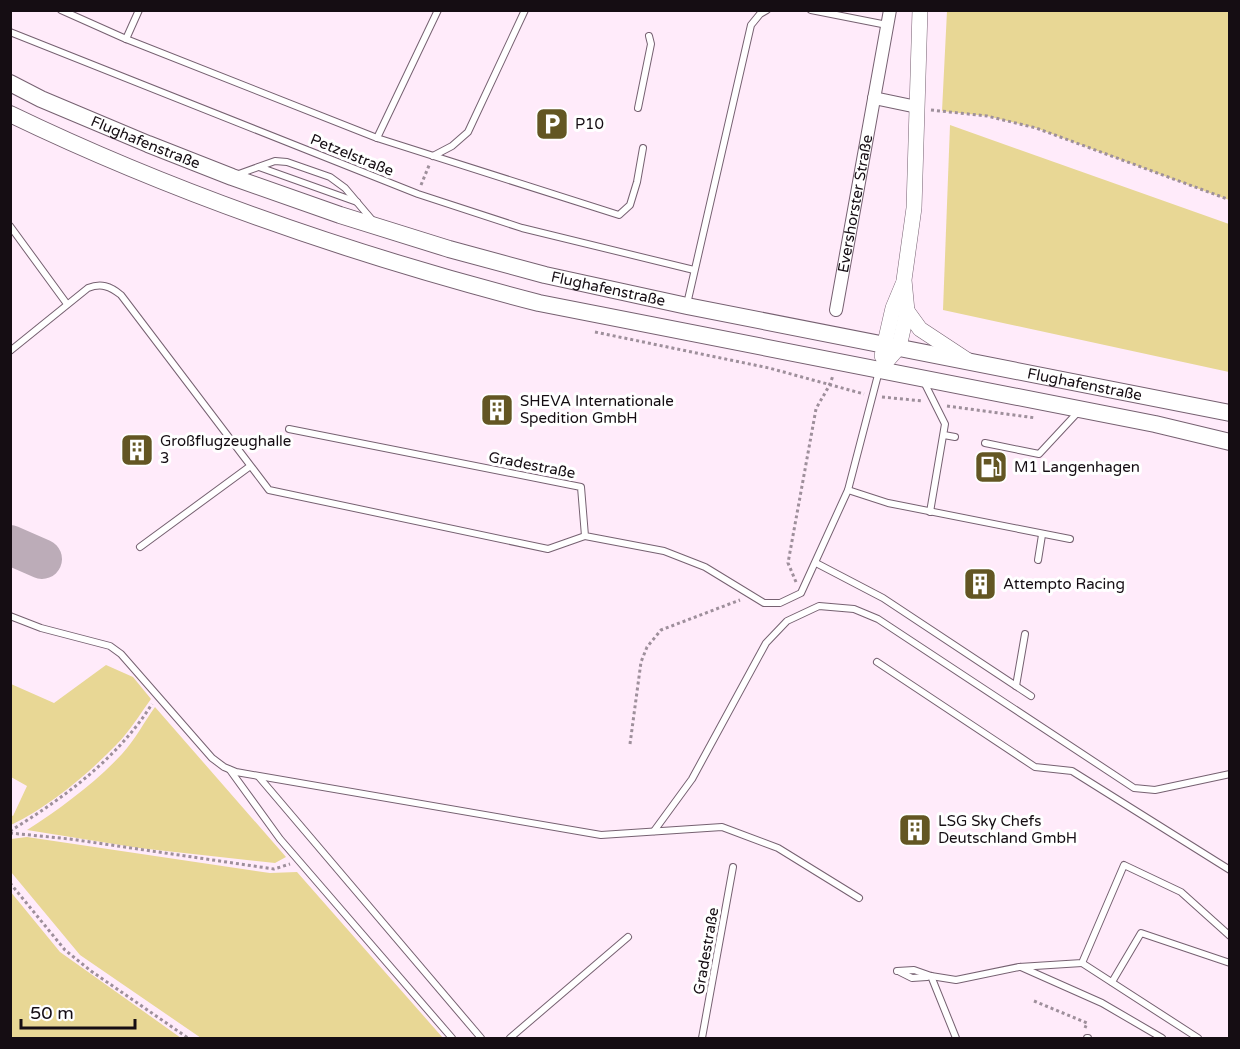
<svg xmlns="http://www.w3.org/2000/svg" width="1240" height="1049" font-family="'Varela Round',sans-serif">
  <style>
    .green { fill: #e8d795 }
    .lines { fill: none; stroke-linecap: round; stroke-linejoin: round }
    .taxiway { stroke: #bcacb8; stroke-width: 40 }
    .service-casing { stroke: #766171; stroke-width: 8 }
    .minor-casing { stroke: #766171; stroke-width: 14 }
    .tertiary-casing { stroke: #766171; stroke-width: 16 }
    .secondary-casing { stroke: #766171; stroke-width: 18 }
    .path { stroke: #9e8f9b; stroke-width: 3; stroke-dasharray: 3 3; stroke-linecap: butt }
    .service { stroke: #fff; stroke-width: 6 }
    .minor { stroke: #fff; stroke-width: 12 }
    .tertiary { stroke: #fff; stroke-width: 15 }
    .secondary { stroke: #fff; stroke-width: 16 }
    .labels { text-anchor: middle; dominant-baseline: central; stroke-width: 6; stroke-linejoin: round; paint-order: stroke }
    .poi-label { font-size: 15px; fill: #150d13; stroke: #fff; text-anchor: start }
    .street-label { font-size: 15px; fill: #150d13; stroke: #fff }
  </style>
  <rect width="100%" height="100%" fill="#ffebfa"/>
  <g class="green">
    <path d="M947,11H1229V200L1036,128L987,116L942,111Z"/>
    <path d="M950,125L1229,224V372L943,310Z"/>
    <path d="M106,665L133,677L151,699C140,714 130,731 117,744C87,775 50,806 11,825V815L13,816L27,786L11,777V684L54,703Z"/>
    <path d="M155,707L286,857L275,863L139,848L27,830C61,808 94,784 122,754C135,740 144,722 155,707Z"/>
    <path d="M27,837L270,873L297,872L443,1038H201L80,955L11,872V839Z"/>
    <path d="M10,891L60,952L181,1038H11Z"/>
  </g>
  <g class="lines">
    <path class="taxiway" d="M10,545L42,559"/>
    <defs>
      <g id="service">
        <path d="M61,10L126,39L377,138L619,215L630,205L637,182L643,148"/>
        <path d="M811,10L887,25"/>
        <path d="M10,32L418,194L522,228L694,270"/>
        <path d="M126,39L139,10"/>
        <path d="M638,108L651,44L649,36"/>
        <path d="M377,138L438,10"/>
        <path d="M433,156L452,146L468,132L525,10"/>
        <path d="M259,167L357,202"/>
        <path d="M236,175L275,161L287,162L330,177L345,188L373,221"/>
        <path d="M10,226L67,304"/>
        <path d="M687,304L751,25L760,14L767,10"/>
        <path d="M10,351L88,288C101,283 110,286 121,295L269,490L548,549L585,536"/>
        <path d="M924,382L945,424L930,512"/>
        <path d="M289,429L581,487L585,536L664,551L705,567L764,603H780L801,593L848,490L879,371"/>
        <path d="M944,435L955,437"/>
        <path d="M985,443L1039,454L1079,411"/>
        <path d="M848,490L888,503L1070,539"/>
        <path d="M140,547L249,467"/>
        <path d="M1038,560L1042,535"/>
        <path d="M816,563L883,598L1031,696"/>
        <path d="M10,616L41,628L110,646L121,654L212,758L224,767L236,772L601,835L722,827L778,848L859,898"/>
        <path d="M877,662L1035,767L1072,771L1230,870"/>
        <path d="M1016,686L1025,634"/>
        <path d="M230,770L280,839L452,1038"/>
        <path d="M259,777L481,1038"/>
        <path d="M654,831L692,779L766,643L787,621L819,606L854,609L878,619L1134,788L1155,790L1230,774"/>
        <path d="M1082,963L1198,1038"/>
        <path d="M1021,967L1102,1003L1162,1038"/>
        <path d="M897,971L914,970L931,976L956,980L1019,967L1082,963L1124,865L1181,892L1230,936"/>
        <path d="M900,972L912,978L927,977"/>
        <path d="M931,976L956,1038"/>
        <path d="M1112,982L1141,933L1230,963"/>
        <path d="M510,1038L628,937"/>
        <path d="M702,1038L733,867"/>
        <path d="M1087,1038H1088"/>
      </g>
      <g id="minor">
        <path d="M874,98L917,107"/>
        <path id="s1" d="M836,310L890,10"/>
      </g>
      <g id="tertiary">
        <path d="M907,311L920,329L967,360"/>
        <path d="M882,356L893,308L903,284"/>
        <path d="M879,370L899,347L907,311L904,280L914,208L920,10"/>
      </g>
      <g id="secondary">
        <path id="s2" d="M10,83L41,99L148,144L232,177L340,215L449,249L545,275L687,306L1230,413"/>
        <path d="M10,114C180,196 357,256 539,303L1155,424L1230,442"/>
      </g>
    </defs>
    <use href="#service" class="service-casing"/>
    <use href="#minor" class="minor-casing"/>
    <use href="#tertiary" class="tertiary-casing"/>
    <use href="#secondary" class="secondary-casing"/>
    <g class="path">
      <path d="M931,110L987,116L1036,128L1230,200"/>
      <path d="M421,185L430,163"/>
      <path d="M595,332L769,368L864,394"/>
      <path d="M882,397L923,401"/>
      <path d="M947,406L1036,418"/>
      <path d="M796,582L788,563L816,409C822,397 830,387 833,375"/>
      <path d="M630,744L641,662L647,647L661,630L740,600"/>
      <path d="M10,831C64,798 118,758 152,704"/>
      <path d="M10,833L70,839L274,869L290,864"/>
      <path d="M10,883L65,950L91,971L188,1038"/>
      <path d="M1034,1001L1087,1023L1085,1028"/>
    </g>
    <use href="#service" class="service"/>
    <use href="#minor" class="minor"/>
    <use href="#tertiary" class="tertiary"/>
    <use href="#secondary" class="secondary"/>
  </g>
  <defs>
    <symbol id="parking-square" viewBox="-11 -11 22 22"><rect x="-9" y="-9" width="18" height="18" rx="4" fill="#635623" stroke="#fff"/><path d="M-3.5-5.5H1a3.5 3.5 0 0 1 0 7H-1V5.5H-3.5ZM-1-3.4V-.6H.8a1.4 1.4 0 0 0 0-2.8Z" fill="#fff"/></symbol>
    <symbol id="building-square" viewBox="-11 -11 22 22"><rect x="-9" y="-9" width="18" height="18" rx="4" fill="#635623" stroke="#fff"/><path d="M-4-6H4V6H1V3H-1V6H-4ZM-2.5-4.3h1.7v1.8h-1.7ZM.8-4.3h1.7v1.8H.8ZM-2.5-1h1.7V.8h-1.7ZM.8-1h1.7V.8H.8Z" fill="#fff"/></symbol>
    <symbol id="fuel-square" viewBox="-11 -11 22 22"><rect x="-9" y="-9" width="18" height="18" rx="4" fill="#635623" stroke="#fff"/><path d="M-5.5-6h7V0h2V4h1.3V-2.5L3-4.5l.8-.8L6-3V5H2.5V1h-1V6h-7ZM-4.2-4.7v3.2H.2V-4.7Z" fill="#fff"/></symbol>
  </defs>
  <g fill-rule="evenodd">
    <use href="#parking-square" x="533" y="105" width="38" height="38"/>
    <use href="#building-square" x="478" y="391" width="38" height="38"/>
    <use href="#building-square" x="118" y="431" width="38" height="38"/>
    <use href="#fuel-square" x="972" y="448" width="38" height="38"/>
    <use href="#building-square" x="961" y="565" width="38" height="38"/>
    <use href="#building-square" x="896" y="811" width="38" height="38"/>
  </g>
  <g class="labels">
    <g class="poi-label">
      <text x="575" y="124">P10</text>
      <text x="520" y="401">SHEVA Internationale<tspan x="520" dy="17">Spedition GmbH</tspan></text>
      <text x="160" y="441">Großflugzeughalle<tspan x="160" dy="17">3</tspan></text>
      <text x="1014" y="467">M1 Langenhagen</text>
      <text x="1003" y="584">Attempto Racing</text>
      <text x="938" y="821">LSG Sky Chefs<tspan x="938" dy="17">Deutschland GmbH</tspan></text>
    </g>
    <g class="street-label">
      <text stroke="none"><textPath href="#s2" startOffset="148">Flughafenstraße</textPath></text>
      <text transform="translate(352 155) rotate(22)">Petzelstraße</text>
      <text stroke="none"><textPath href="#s1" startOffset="108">Evershorster Straße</textPath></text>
      <text stroke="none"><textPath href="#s2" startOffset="634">Flughafenstraße</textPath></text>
      <text stroke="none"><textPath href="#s2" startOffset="1120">Flughafenstraße</textPath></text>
      <text transform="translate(532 465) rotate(11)">Gradestraße</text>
      <text transform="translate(706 951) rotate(-80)">Gradestraße</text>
    </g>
  </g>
  <rect width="1240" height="1049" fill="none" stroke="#150d13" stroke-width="24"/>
  <path d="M21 1019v9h114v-9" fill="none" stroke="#150d13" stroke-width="3"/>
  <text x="30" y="1019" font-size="18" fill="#150d13" stroke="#ffffff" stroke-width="4.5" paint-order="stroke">50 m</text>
</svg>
